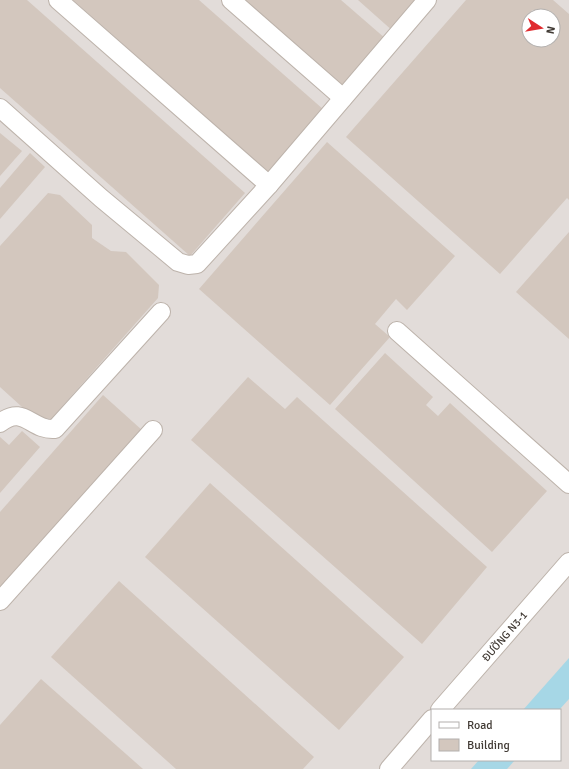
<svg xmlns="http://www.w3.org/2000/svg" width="569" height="769" font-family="Signika,sans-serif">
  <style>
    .industrial { fill: #e2dcd9; fill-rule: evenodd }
    .water { fill: #a6d7e6 }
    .building { fill: #d3c7be; fill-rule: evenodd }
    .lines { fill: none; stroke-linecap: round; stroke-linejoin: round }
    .minor-casing { stroke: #bdb3ab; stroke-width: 20 }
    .minor { stroke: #fff; stroke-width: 18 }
    .labels { text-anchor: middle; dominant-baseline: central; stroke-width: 4; stroke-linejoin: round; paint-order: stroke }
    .street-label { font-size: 11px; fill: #413a34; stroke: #fff }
  </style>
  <rect width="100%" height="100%" fill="#efeae4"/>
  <path class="industrial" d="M0,0H569V769H0ZM529,16H553V40H529ZM432,710H560V760H432Z"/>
  <g class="water">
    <path d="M569,658V699L559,710H523Z"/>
    <path d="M479,760H515L507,769H471Z"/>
  </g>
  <g class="building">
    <path d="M0,0H27L245,193L190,256L0,88Z"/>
    <path d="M73,0H199L324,110L269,173Z"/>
    <path d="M238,0H341L386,39L342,90Z"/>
    <path d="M358,0H422L394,32Z"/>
    <path d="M466,0H553L569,14V200L567,198L500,274L346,137ZM529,16H553V40H529Z"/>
    <path d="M0,133L22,151L0,176Z"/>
    <path d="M327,142L455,256L407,310L396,299L375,324L390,337L330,405L199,289Z"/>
    <path d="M30,153L45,167L0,219V188Z"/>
    <path d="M48,193L60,195L92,225V238L111,251L126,252L159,285L158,298L51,419L32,416L0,387V246Z"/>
    <path d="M569,232V339L516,292Z"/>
    <path d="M385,353L433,397L426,405L438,416L450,403L547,491L492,552L335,409Z"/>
    <path d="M248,377L285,409L297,397L487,567L422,644L191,440Z"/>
    <path d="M103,395L143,431L0,594V512Z"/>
    <path d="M22,431L40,447L0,493V437L9,445Z"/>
    <path d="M210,483L404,657L339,730L145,557Z"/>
    <path d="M119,581L314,757L303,769H176L51,657Z"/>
    <path d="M41,679L143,769H0V725Z"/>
  </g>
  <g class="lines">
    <defs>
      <g id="minor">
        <path d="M58,0L269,185"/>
        <path d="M231,0L343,98"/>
        <path d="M0,108L101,198L178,262L188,265L197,264L269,185L427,0"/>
        <path d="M397,331L569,484"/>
        <path d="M0,423C24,404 31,431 55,429L161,312"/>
        <path d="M0,601L153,430"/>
        <path id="s1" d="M440,710L569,562"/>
        <path d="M389,769L432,719"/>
      </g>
    </defs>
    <use href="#minor" class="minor-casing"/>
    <use href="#minor" class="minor"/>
  </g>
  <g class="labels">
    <g class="street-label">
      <text stroke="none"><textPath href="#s1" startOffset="98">ĐƯỜNG N3-1</textPath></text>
    </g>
  </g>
  <rect x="431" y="709" width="130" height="52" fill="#ffffff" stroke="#b3b0ae"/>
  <rect x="439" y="722" width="20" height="6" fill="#ffffff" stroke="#b3b0ae"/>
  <text x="467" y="729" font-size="12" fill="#413a34">Road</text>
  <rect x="439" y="739" width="20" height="12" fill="#d3c7be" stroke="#b3b0ae"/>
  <text x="467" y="749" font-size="12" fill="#413a34">Building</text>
  <g transform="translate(541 28) rotate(102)"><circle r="19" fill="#ffffff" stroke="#b3b0ae"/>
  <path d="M0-3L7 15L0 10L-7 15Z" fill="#e02a2e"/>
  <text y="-6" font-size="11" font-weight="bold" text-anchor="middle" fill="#413a34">N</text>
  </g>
</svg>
